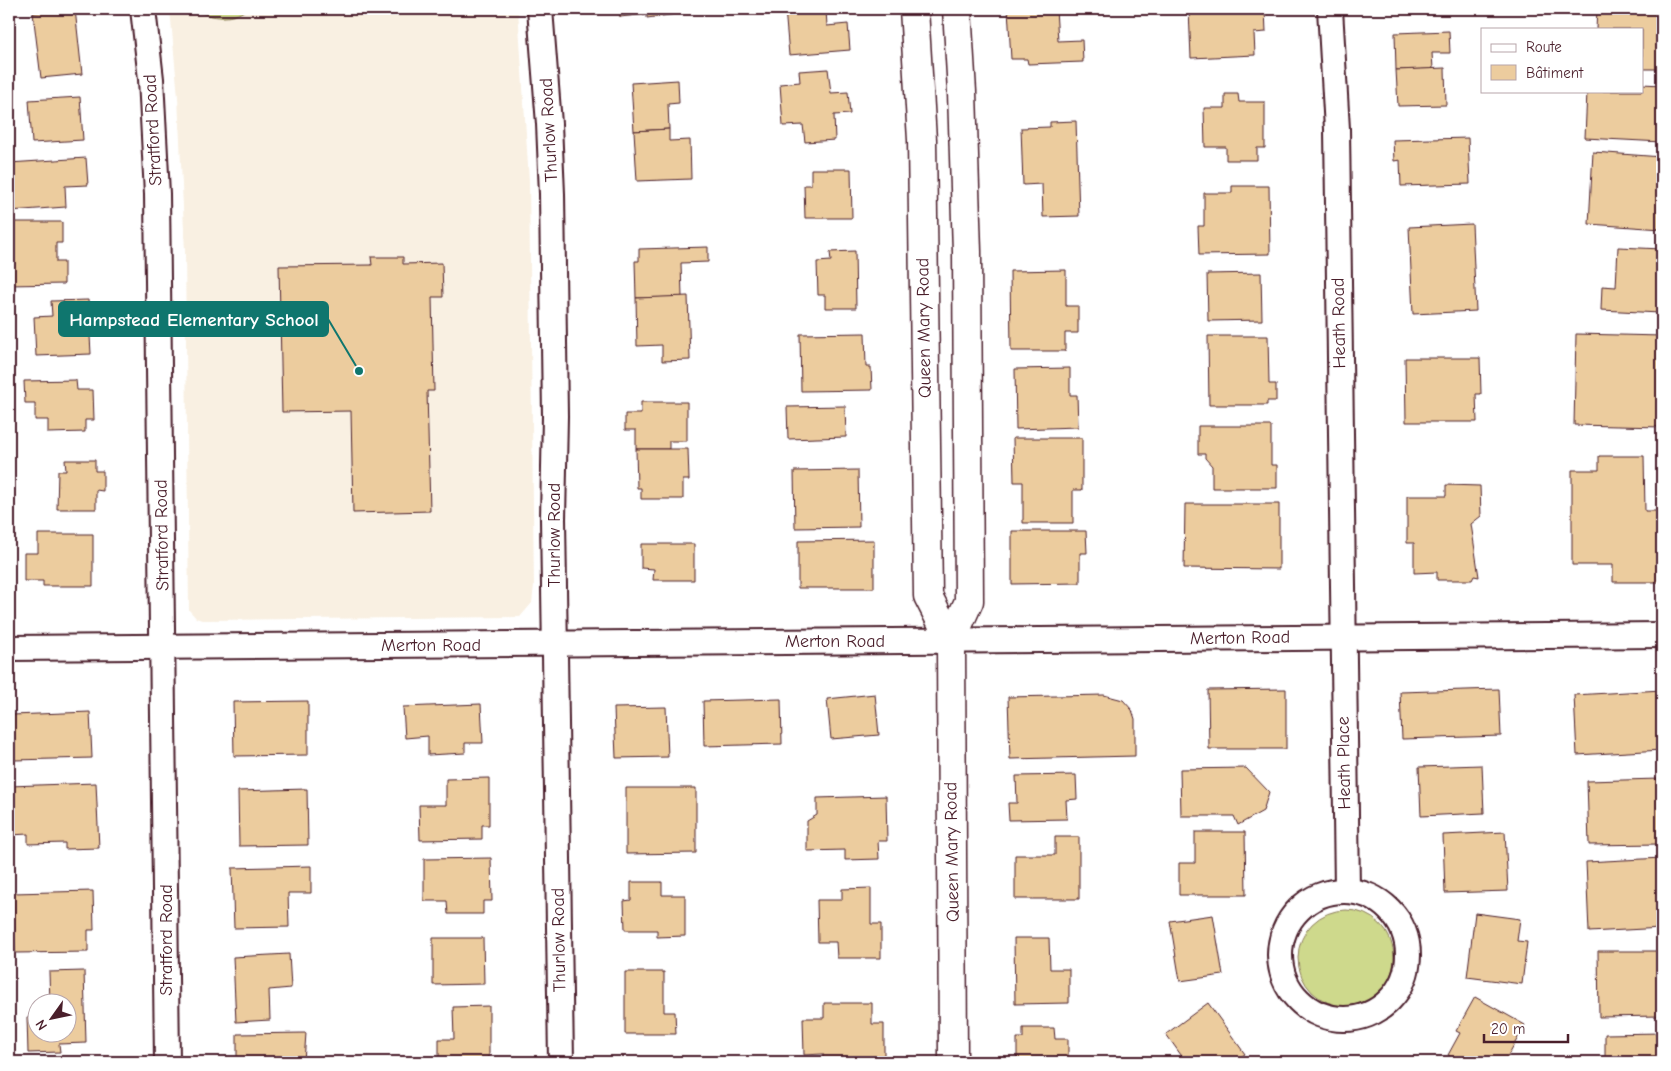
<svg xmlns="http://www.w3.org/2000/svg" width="1671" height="1071" font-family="'Comic Neue',sans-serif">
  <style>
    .built { fill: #f9f0e2 }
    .green { fill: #ced98c; stroke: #8c7c5c }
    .building { fill: #eccc9e; stroke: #4a1f2b }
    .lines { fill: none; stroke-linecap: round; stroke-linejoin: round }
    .minor-casing { stroke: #4a1f2b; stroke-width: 28 }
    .tertiary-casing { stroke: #4a1f2b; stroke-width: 31 }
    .minor { stroke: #fff; stroke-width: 24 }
    .tertiary { stroke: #fff; stroke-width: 28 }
    .labels { text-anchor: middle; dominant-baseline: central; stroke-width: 4.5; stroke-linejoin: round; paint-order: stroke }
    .street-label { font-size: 18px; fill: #4a1f2b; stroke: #fff }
    .leader { fill: none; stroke: #0f766e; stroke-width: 2 }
    .callout-dot { fill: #0f766e; stroke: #fff; stroke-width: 2 }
    .callout { fill: #0f766e; stroke: #0f766e; stroke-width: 2 }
    .callout-label { font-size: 19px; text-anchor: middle; font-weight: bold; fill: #fff }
  </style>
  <rect width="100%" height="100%" fill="#fff"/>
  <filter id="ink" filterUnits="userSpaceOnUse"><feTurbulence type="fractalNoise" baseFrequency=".02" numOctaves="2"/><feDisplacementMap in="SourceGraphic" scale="10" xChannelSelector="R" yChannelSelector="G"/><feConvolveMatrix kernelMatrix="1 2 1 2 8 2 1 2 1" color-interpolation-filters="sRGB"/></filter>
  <g filter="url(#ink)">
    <path class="built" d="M170,9H518L529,181L534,585L532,603L520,617L202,620L196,618L189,610L185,252L178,97Z"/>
    <g class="green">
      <path d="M195,9H247C231,21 213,18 196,11Z"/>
      <circle cx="1346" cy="958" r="48"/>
    </g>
    <g class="building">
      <path d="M75,9L82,74L41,78L33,13Z"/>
      <path d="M619,9H676L677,14L647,18V14L620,17Z"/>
      <path d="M785,9H803V12L826,10L827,26L848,24L850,50L789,55Z"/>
      <path d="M1008,9H1056L1058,41L1082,40L1083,62L1028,64L1027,59H1011Z"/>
      <path d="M1189,9H1265L1266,32L1254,33L1255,55L1191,58Z"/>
      <path d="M1597,9H1662V69H1642V29H1596Z"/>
      <path d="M1449,31L1450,53H1432L1433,69L1396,70L1395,33Z"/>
      <path d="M1445,68L1446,105L1398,106L1396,70Z"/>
      <path d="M828,69L831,93L848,92L850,114L834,115L835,140L805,142L803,125L783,126L780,84L800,82L799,71Z"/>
      <path d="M678,80L679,103L668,104L669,129L634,131L631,83Z"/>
      <path d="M1642,84L1662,85V142L1585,138L1587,91H1642Z"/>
      <path d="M1225,94H1238L1239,102H1265V148H1257V160H1226V147H1205L1204,108H1225Z"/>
      <path d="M80,97L83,140L32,143L29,100Z"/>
      <path d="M1076,121L1079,216L1043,217L1042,184L1023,185L1021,128L1050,127V122Z"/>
      <path d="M669,129V141L690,140L691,179L637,181L634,131Z"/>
      <path d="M1468,138L1470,184L1401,186L1400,160L1394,161L1393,140Z"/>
      <path d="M1593,152L1662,157V229L1589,224Z"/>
      <path d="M86,158L88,185L65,186L66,207L9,211V163Z"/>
      <path d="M811,169H851L852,218H805L804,185H811Z"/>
      <path d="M1232,186H1269L1270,254L1199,255L1198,226H1204V193H1232Z"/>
      <path d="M9,222H62V243H56V262H64V284L9,285Z"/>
      <path d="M1472,224L1476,311L1413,314L1409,227Z"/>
      <path d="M708,247V262L681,263L682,297L636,298L635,261H639V249Z"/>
      <path d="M1618,247L1662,249L1660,313L1601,310L1602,286L1616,287Z"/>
      <path d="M855,251L856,308H825V295H818L817,262L831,261L830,252Z"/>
      <path d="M371,257H403V264L442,263L443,297H432L434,391H427L430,511L353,513L351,411L282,412L279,266L372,265Z"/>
      <path d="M1066,270V306H1078V333H1065V351H1011L1010,271Z"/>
      <path d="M1261,273L1262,320L1208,321L1207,274Z"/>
      <path d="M688,296L690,360L662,361V345L637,346L636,298Z"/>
      <path d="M88,300L91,354L36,356L34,317L52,316L51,301Z"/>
      <path d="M865,333L866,367H871L872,390L801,391L800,334Z"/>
      <path d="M1576,334L1662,336V427L1574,425Z"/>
      <path d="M1208,336H1268L1269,384H1276V401H1267V405H1209Z"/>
      <path d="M1405,358H1480L1481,394H1476L1477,422H1406Z"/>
      <path d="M1070,368V395H1077L1078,427L1016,429L1015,369Z"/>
      <path d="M76,380L77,390H93L94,420H85V432L48,433V420H35V403H25L24,381Z"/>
      <path d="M641,402H687V441H669V449H636V430H625V414H641Z"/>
      <path d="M845,406L846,437L788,439L787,407Z"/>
      <path d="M1198,426H1271V465H1277V488H1212V466L1205,458V454H1198Z"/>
      <path d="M1013,438H1082V490H1073V523H1023V482H1014Z"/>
      <path d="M636,449H688L689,480H683V499H641V488H637Z"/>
      <path d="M1599,456H1644L1645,511H1662V582H1613V565H1572V470H1599Z"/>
      <path d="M65,460H95V471H103V491L96,490V509H57L58,471H66Z"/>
      <path d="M858,470L859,527L795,528L794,471Z"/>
      <path d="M1446,485L1480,486L1481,516L1471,524L1479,577L1474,576L1472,580H1437V572L1414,573V543H1407V496H1446Z"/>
      <path d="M1185,504H1279V569L1184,568Z"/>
      <path d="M1012,531H1086L1087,553H1080V583L1012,584Z"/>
      <path d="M38,534H93V586H43V581H24V553H38Z"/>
      <path d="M874,540V588H798V541Z"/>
      <path d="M641,544H694V580H653L654,569L641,568Z"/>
      <path d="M1286,689V749H1209L1208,690Z"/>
      <path d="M1499,689L1501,736L1402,739L1400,692Z"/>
      <path d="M1662,690V750L1577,755L1574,695Z"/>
      <path d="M875,694L879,735L831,739L827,699Z"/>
      <path d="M1104,695L1123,700L1132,710L1135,719V756L1010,759L1008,697Z"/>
      <path d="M781,699L782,744L704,746L703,701Z"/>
      <path d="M308,701V755L234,756L233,702Z"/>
      <path d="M481,704L483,743H465V753L428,755V736L405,738L403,707Z"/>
      <path d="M666,707L668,757L616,758L614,708Z"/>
      <path d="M90,712L92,758L14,760L12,715Z"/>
      <path d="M1482,765L1484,813L1421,816L1419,767Z"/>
      <path d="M1246,768L1269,792L1263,811L1238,825L1234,816H1181L1180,769Z"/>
      <path d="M1076,775L1077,799L1066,800L1067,819L1009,820L1008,803H1017L1016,776Z"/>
      <path d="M489,778V825H482V839L420,840L419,805H446V779Z"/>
      <path d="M1659,779L1660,844L1589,845L1587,781Z"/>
      <path d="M96,783L99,848L65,849V843L28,844V834L11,835L9,786Z"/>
      <path d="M626,788H696V853L626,854Z"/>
      <path d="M307,789L308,845L239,846L238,791Z"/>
      <path d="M886,796L887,841H878L879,859L845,860V850L807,851V821L817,815V798Z"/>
      <path d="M1195,832H1245L1246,895H1179V863H1195Z"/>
      <path d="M1505,832L1508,891L1445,893L1443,835Z"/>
      <path d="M1055,837H1079V899H1015V855H1055Z"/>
      <path d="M491,858L492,901H483V914H448L447,901H424V859Z"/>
      <path d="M1662,858V928L1589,932L1586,862Z"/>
      <path d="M311,866V893H288L289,927L234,928L232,868Z"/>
      <path d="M631,882H662V895H685V936L657,937V930H625L624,901L631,900Z"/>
      <path d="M871,888V924H881V958H837L836,942H818L817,900H842V889Z"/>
      <path d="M93,891L94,930H88V952L15,953L13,893Z"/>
      <path d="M1475,913L1520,919L1517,941L1527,942L1522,984L1467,977Z"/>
      <path d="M1213,915L1223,975L1180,981L1170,921Z"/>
      <path d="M433,938H483L484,984L433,985Z"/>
      <path d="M1014,938H1049L1050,969H1069V1003L1015,1004Z"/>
      <path d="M1598,951H1660L1661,1016L1599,1017Z"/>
      <path d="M289,954L291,988L269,990L270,1020L236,1022L233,957Z"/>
      <path d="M84,971L86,1043L59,1044L60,1052L28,1053L27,1017H38V1034H68V1004H50L49,972Z"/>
      <path d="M625,972H664V1012H675L676,1034H625Z"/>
      <path d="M1475,997L1525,1025L1505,1061L1508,1062H1460L1448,1055L1460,1033L1456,1031Z"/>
      <path d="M824,1003H872V1024H884V1062H823V1054L804,1055L803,1018H824Z"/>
      <path d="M1208,1003L1245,1054L1234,1062H1186L1166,1034Z"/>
      <path d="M489,1006V1062H439V1039H454L453,1007Z"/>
      <path d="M1023,1028H1054L1055,1039H1068V1058H1088V1062H1017V1038H1023Z"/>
      <path d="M306,1033L304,1062H237V1034Z"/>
      <path d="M1662,1033V1062H1605V1034Z"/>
      <path d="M660,1059V1062H628V1060Z"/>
    </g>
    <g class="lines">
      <defs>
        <g id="minor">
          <path d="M143,9L151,79L157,194L167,1062"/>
          <path d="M540,9L549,124L552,194L555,416L553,519L561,1062"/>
          <path d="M1330,9L1337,129L1347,890"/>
          <path d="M9,648L1662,635"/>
          <circle cx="1344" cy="955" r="64"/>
        </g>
        <g id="tertiary">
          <path d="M914,9L922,140L928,596L951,641"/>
          <path d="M953,1062L951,641L969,601L967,252L962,92L957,9"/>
        </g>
      </defs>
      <use href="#minor" class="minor-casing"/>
      <use href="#tertiary" class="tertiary-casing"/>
      <use href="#minor" class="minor"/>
      <use href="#tertiary" class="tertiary"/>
    </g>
  </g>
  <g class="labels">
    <g class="street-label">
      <text transform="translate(153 130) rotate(-93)">Stratford Road</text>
      <text transform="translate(549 130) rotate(-93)">Thurlow Road</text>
      <text transform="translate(1339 323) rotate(-91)">Heath Road</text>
      <text transform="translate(924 328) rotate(-91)">Queen Mary Road</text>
      <text transform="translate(162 535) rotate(-91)">Stratford Road</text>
      <text transform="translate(554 535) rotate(-90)">Thurlow Road</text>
      <text transform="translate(1240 638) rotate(-1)">Merton Road</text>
      <text x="835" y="641">Merton Road</text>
      <text x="431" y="645">Merton Road</text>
      <text transform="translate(1344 763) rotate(-91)">Heath Place</text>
      <text transform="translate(952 852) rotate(-91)">Queen Mary Road</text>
      <text transform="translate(166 940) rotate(-90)">Stratford Road</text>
      <text transform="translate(559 940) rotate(-91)">Thurlow Road</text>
    </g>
  </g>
  <path class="leader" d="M359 371L328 319"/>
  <circle class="callout-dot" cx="359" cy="371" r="5"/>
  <rect class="callout" x="59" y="302" width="269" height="34" rx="5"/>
  <g class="callout-label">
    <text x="194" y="326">Hampstead Elementary School</text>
  </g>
  <rect width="1671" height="1071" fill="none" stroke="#fff" stroke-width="30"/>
  <rect x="15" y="15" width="1641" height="1041" fill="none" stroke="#4a1f2b" stroke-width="2" filter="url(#ink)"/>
  <rect x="1481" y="28" width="162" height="65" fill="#ffffff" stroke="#b7a5aa"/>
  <rect x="1491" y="44" width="25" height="8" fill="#ffffff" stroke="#b7a5aa"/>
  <text x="1526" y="52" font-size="15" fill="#4a1f2b">Route</text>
  <rect x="1491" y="65" width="25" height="15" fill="#eccc9e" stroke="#b7a5aa"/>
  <text x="1526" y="78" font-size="15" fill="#4a1f2b">Bâtiment</text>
  <g transform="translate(52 1018) rotate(237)"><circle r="24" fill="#ffffff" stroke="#b7a5aa"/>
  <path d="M0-4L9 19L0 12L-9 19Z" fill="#4a1f2b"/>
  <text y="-8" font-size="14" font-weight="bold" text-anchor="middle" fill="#4a1f2b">N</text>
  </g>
  <path d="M1484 1034v8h84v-8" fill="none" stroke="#4a1f2b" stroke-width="2.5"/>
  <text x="1491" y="1034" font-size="15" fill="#4a1f2b" stroke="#ffffff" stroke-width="4" paint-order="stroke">20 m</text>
</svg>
